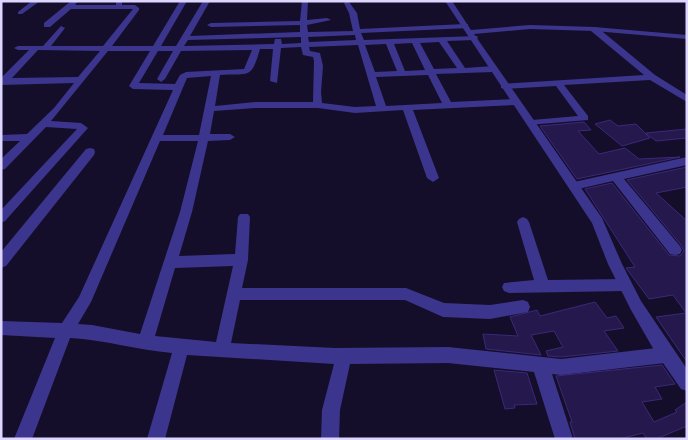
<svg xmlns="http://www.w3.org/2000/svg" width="688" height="440" font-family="'Golos Text',sans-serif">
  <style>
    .building { fill: #25184c; stroke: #3c287a }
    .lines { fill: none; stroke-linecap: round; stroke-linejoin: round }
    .minor { fill: #3c358d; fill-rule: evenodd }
    .tertiary { fill: #3c358d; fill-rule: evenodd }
  </style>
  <rect width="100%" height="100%" fill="#140e2a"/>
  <g class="building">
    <path d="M610,120L618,126L636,124L650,138L622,146L595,124Z"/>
    <path d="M584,122L591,130L578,131L599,154L625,148L639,159L680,157L577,179L540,126Z"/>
    <path d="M687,129V138L656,141L646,133Z"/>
    <path d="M687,167V187L656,193L687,221V362L656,317L686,313L673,295L649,299L626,268L635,267L585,189L612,183L669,255L680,256L684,251L681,245L627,180Z"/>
    <path d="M595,302L607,318L616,316L624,328L604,331L618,351L561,357L548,356L546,351L563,347L554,331L531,335L541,355L486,349L483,334L518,336L510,317L537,310L540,316Z"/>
    <path d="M662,365L675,384L655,387L662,399L642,402L654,422L677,412L675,410L687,402V426L656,439H647L643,433L619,439H575L570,422H572L556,376Z"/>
    <path d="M494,370L527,373L537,404L514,405L515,408L505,409Z"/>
  </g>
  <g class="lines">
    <g class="minor">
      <path d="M32,1H40L22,14H18V12Z"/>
      <path d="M71,1H78L75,5H116V1H122V5H135L139,8V10L112,46H153L180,1H187L161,46H176L203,1H210L190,36L300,32V25L211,27L207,25L211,23L300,21L302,1H308L307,20L327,18L331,20L307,25L308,32L353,31L349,13L344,3L346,1L349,2L357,13L360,29L465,24H468V28L361,33L364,40L477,36L478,38L474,40L447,41L465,68L493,66L497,69L493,72L436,74L451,102L515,99L520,102L515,105L413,110L439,178L433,182L427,178L403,110L355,113L318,108H255L214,111L210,134H230L235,137L230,140L208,141L192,212L179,256L235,254L238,217L240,214H248L250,217L248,260L242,288H406L444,303L490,305L523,300L528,302L530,307L528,312L490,319L443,317L405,300H240L231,343L335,348L448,347L561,359L665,347L671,349L673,355L671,361L665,363L561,375L552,374L573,439H555L534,372L448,363L350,364L340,410L339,439H321L322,410L334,364L187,355L165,439H147L172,353C138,350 105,340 70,338L32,439H14L55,338L1,335V321L62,323L79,297L173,90L133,89L129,86L150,51H108L51,121L81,123L88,128L5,221L1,223V210L77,129L46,127L5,169L1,170V159L20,141H1V135L27,134L54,108L74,83L1,85V78L29,50H18L14,48L18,46H43L61,26L65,28L51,46H103L133,9H71L50,27H44V23ZM355,35L356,40L309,42L308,37ZM301,37V43L282,44L281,39H275L274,44L184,46L188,40ZM439,42L457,68L434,69L420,43ZM412,43L425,70L405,71L394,44ZM386,44L397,71L375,72L365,45ZM358,45L376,106L355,107L322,103L321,92L323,66L320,53L310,51L309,47ZM301,47L303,55L313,57L314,61L313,102H255L215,106L220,75C250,73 251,80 260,49H273L270,81L277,83L281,48ZM38,50L100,51L78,77L12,78ZM252,50L244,69L186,72L180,75L175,84L139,83L158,51H173L157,79L161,82L165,79L181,51ZM428,75L442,103L386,106L376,77ZM211,76L199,135H163L187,78ZM160,141H198L180,212L140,334L92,325L78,324L91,302ZM233,266L216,342L155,336L175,268Z"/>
      <path d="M591,27H597L655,75L687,95V102L650,80L564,85L588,116V120L528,125V121L532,120L578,116L556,86L504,89L501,88V84L644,75L591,31Z"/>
      <path d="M90,148L94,149L95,152L94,155L6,266L1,268V252L86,149Z"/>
      <path d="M687,157V165L624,179L680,246L682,250L680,254L675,255L670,254L613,181L574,190L568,186L574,182Z"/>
      <path d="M523,217L527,219L529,222L548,280L625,279L630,281L632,285L630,289L625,291L509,293L504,291L502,287L504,283L534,280L517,222L519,219Z"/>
    </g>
    <path class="tertiary" d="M445,1H452L471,30L530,25L594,27L687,35V39L594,31L530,29L474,34L602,218L622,264L641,301L687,369V391L681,389L654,350L631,310L608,264L592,223Z"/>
  </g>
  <rect width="688" height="440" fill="none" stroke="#ddd6ff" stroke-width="5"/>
</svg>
